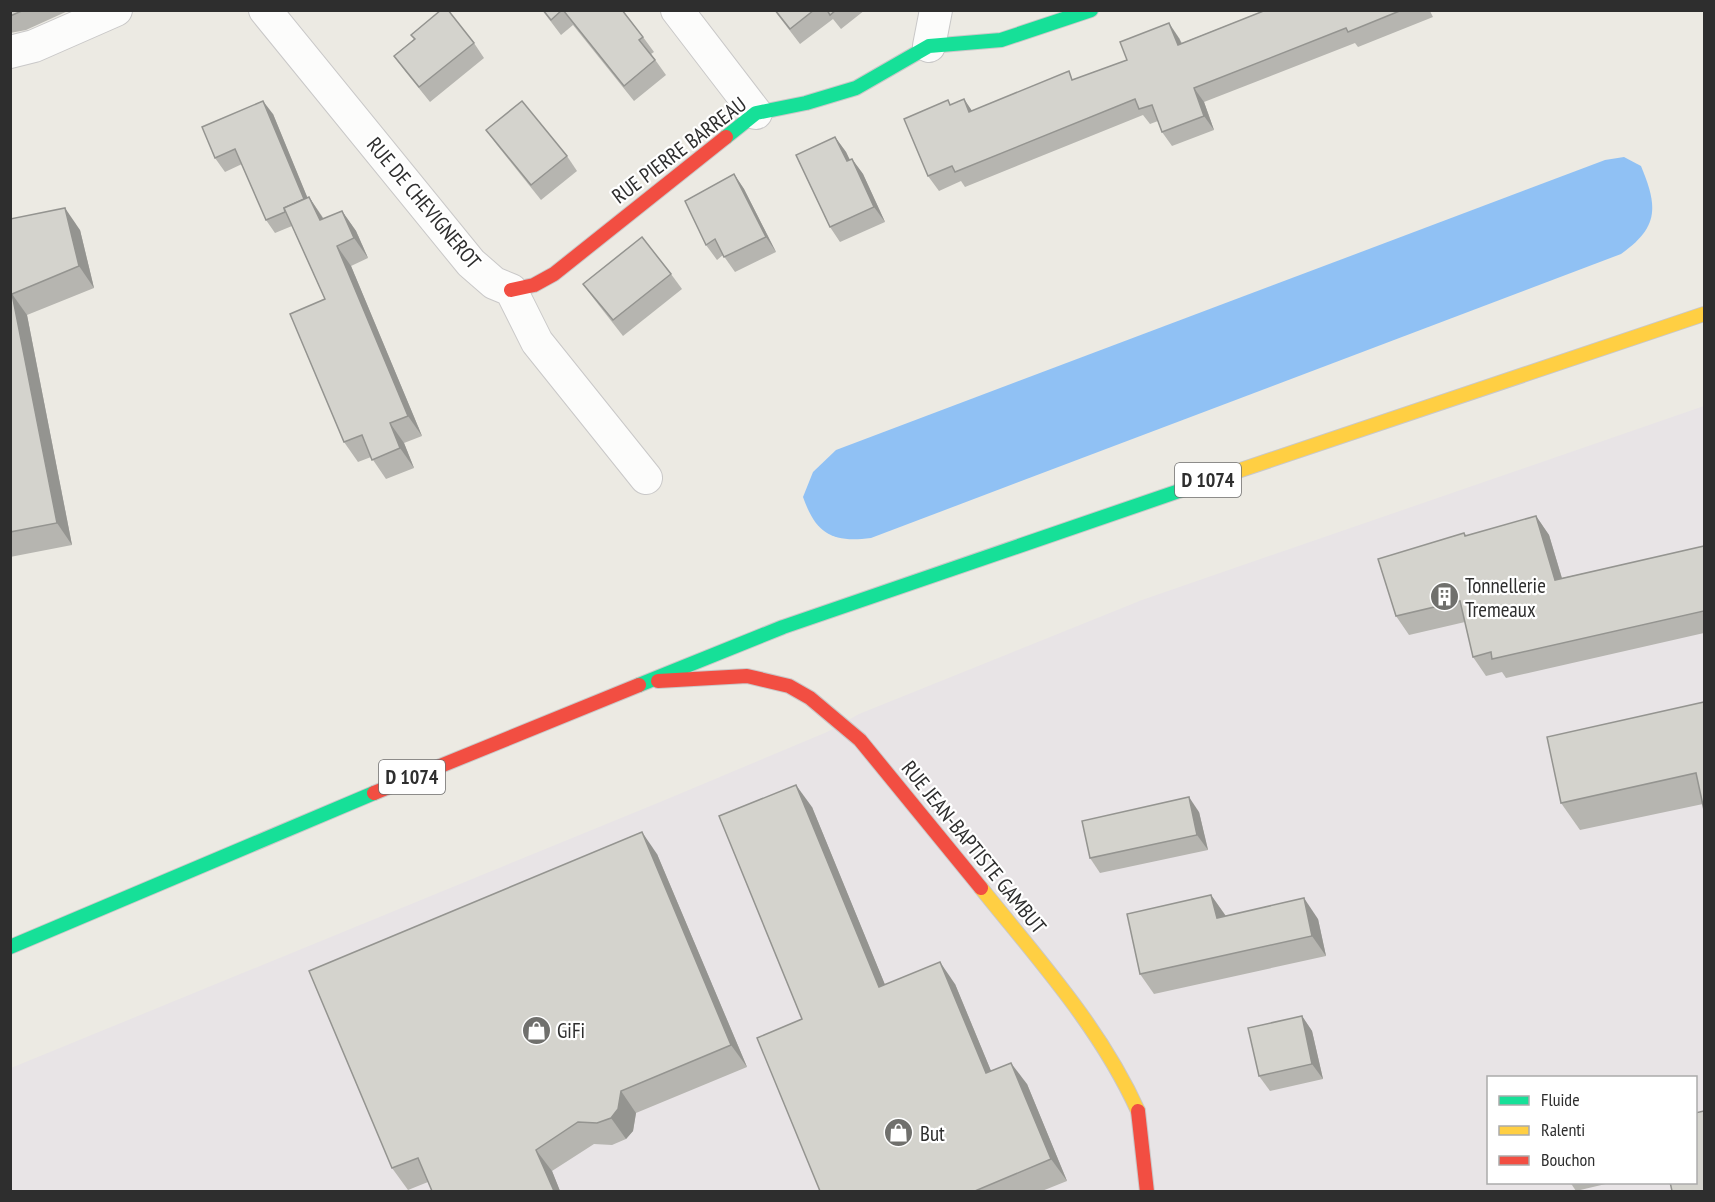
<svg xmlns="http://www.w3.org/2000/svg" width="1715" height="1202" font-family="'PT Sans Narrow',sans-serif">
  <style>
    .industrial { fill: #e8e4e6; fill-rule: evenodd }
    .water { fill: #90c1f4 }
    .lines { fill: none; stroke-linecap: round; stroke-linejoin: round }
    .street-casing { stroke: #c9c8c8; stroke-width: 34 }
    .fast-casing { stroke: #c9c8c8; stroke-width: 16 }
    .slow-casing { stroke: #c9c8c8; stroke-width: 16 }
    .jam-casing { stroke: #c9c8c8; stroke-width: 16 }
    .street { stroke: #fcfcfb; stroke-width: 32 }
    .fast { stroke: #16e098; stroke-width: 14 }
    .slow { stroke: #ffcf43; stroke-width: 14 }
    .jam { stroke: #f24e42; stroke-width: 14 }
    .wall { fill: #b6b5b0 }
    .shaded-wall { fill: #949490 }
    .building { fill: #d4d3cd; stroke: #949490; stroke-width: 1.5 }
    .labels { text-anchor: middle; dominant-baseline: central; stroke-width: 4.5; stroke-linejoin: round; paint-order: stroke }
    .shield { fill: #fff; stroke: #6d6d6d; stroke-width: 1.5 }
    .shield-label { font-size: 20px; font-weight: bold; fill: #2e2e2e }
    .street-label { font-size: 21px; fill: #2e2e2e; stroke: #fff }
    .poi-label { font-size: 21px; fill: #2e2e2e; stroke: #fff; text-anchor: start }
  </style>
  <rect width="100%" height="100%" fill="#eceae3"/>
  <path class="industrial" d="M1704,406V1191L11,1192V1068L665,800L827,732L859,714L1142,600ZM1488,1078H1696V1182H1488Z"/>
  <path class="water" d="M1624,157L1641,166C1658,207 1659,227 1621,254L871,538C832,543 816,534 803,497L813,472L836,450L1605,160Z"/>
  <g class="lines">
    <defs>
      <g id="street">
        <path d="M265,10L471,263L494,283L511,290L537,342L646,478"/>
        <path d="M677,10L756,113"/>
        <path d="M929,46L936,10"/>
        <path d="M10,52L34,46L116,10"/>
      </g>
      <g id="fast">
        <path d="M726,137L756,113L806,103L856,88L929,46L1001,40L1091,10"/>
        <path d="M639,685L783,627L1211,480"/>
        <path d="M10,947L374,793"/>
      </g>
      <g id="slow">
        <path d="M1211,480L1704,314"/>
        <path d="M981,888C1038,959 1100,1027 1138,1111"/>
      </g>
      <g id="jam">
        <path d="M511,290L534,285L554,274L726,137"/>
        <path d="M658,681L747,676L789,686L810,698L860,740L981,888"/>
        <path d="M374,793L639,685"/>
        <path d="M1138,1111L1147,1192"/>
      </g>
    </defs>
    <use href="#street" class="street-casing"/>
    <use href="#fast" class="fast-casing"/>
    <use href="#slow" class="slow-casing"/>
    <use href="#jam" class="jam-casing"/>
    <use href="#street" class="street"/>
    <use href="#fast" class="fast"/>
    <use href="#slow" class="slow"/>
    <use href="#jam" class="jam"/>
  </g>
  <g class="wall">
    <path d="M10,10H70L26,30L10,33Z"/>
    <path d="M542,10H622L643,37L654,52L651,54L666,75L634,101L573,25L561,35Z"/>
    <path d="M774,10H865L841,29L833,19L800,44Z"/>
    <path d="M1266,10H1432L1430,11L1433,17L1358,47L1355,43L1204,102L1214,130L1172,146L1162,132L1158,121L1150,124L1143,115L965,187L961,181L939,191L928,176L951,105L964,99L972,111L1075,79L1127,60L1179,38L1182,43Z"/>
    <path d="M411,35L474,43L484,58L430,102L405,71L394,56L414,39Z"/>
    <path d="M273,114L307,197H309L324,219L342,211L356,231L368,258L351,266L422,436L404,443L414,468L386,479L371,457L358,462L344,442L325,299L292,226L275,233L266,220L242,164L225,172L215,158Z"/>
    <path d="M486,130L567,156L577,171L541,200L497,145Z"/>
    <path d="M835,137L846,152L850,160L852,159L863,174L885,222L840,242L830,227Z"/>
    <path d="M734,174L744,189L776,252L735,272L723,255L717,260L706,245Z"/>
    <path d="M10,219L80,230L94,288L27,315L72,545L10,557Z"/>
    <path d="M671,274L682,289L623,336L594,299L583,284Z"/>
    <path d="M1536,516L1549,535L1562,578L1704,547V633L1506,678L1502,672L1486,676L1473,657L1465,622L1409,635L1396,616L1464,533L1467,536Z"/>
    <path d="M1704,702L1703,804L1580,830L1561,803Z"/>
    <path d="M812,807L885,985L955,984L991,1071L1027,1084L1067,1181L1042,1191H820L802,1019Z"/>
    <path d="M1199,812L1208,850L1100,873L1090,858Z"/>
    <path d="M657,854L747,1067L636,1113L633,1131L626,1139L612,1145L594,1144L552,1171L560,1191H432L428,1182L408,1190L392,1168Z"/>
    <path d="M1211,895L1226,916L1318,919L1326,956L1154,994L1140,974Z"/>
    <path d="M1302,1016L1312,1031L1323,1079L1270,1091L1259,1076Z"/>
    <path d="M1570,1182H1614L1576,1191Z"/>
  </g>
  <g class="shaded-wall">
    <path d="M1169,23L1179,38L1188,60L1178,45Z"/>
    <path d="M1194,88L1204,102L1214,130L1204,116Z"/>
    <path d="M964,99L974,114L969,112Z"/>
    <path d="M263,101L273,114L315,216L306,203Z"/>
    <path d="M835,137L846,152L858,177L847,161Z"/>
    <path d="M852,159L863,174L885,222L874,207Z"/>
    <path d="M734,174L744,189L776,252L766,237Z"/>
    <path d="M309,197L322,217L334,240L320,220Z"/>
    <path d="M65,208L80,230L94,288L79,266Z"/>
    <path d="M342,211L356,231L368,258L354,238Z"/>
    <path d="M337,246L351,266L422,436L408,416Z"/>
    <path d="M12,294L27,315L72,545L57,523Z"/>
    <path d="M390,423L404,443L414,468L400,448Z"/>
    <path d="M1536,516L1549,535L1568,599L1555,580Z"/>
    <path d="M796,785L812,807L895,1009L879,987Z"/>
    <path d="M1189,797L1199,812L1208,850L1197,835Z"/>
    <path d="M642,832L657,854L747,1067L731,1045Z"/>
    <path d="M1211,895L1225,915L1231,938L1217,918Z"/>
    <path d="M1304,898L1318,919L1326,956L1312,936Z"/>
    <path d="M940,962L955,984L1001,1095L986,1073Z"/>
    <path d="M1302,1016L1312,1031L1323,1079L1312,1064Z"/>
    <path d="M1011,1063L1027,1084L1067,1181L1051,1159Z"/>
    <path d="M621,1091L636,1113L633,1131L626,1139L611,1118Z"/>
    <path d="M536,1150L552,1171L560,1191H554Z"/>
  </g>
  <g class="building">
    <path d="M10,10H24L10,16Z"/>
    <path d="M441,10H448L474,43L419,87L394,56L415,39L411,35Z"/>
    <path d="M543,10H562L551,20Z"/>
    <path d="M563,10H622L643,37L639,40L655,60L624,86Z"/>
    <path d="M775,10H814L790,29Z"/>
    <path d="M827,10H836L830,15Z"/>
    <path d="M1266,10H1402L1348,32L1346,28L1194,88L1204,116L1162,132L1152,105L1139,109L1135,99L955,172L952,166L928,176L904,119L948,100L950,105L964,99L969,112L1069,71L1072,80L1127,60L1120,42L1169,23L1178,45Z"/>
    <path d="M263,101L304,199L284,208L285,212L266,220L235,149L215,158L202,127Z"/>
    <path d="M522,101L567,156L531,185L486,130Z"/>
    <path d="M835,137L847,161L852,159L874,207L830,227L796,155Z"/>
    <path d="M734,174L766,237L724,257L715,239L706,245L685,201Z"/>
    <path d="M309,197L320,220L342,211L354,238L337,246L408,416L390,423L400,448L372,460L362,435L344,442L290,314L325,299L284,208Z"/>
    <path d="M65,208L79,266L12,294L57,523L10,532V219Z"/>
    <path d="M642,237L671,274L613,320L583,284Z"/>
    <path d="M1536,516L1555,580L1704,546V611L1492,659L1491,652L1473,657L1460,601L1396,616L1378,559L1464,533L1465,536Z"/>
    <path d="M1704,702V810L1696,773L1561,803L1547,737Z"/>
    <path d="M796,785L879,987L940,962L986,1073L1011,1063L1051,1159L975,1191H820L757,1038L802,1019L719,816Z"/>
    <path d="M1189,797L1197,835L1090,858L1082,821Z"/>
    <path d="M642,832L731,1045L621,1091L618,1109L611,1118L597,1123L578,1122L536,1150L554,1191H432L418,1158L392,1168L309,971Z"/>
    <path d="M1211,895L1217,918L1304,898L1312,936L1140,974L1127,914Z"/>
    <path d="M1302,1016L1312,1064L1259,1076L1248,1028Z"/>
    <path d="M1704,1111V1191H1672L1670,1182H1695V1113Z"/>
  </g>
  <defs>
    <symbol id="building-disc" viewBox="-11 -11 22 22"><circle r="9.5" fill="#70706d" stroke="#fff"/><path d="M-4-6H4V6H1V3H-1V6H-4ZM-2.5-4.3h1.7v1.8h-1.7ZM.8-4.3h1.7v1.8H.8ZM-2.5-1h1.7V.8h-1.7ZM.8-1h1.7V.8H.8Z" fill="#fff"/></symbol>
    <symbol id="shop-disc" viewBox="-11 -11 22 22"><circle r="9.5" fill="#70706d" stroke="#fff"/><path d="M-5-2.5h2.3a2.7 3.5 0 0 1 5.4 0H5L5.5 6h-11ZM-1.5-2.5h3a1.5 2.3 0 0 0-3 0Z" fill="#fff"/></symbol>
  </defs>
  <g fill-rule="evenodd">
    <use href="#building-disc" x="1428" y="580" width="33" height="33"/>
    <use href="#shop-disc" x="520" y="1014" width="33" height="33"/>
    <use href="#shop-disc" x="882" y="1116" width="33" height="33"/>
  </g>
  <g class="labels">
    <g class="shield">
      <rect x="1175" y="463" width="66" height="34" rx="4.5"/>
      <rect x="379" y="760" width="66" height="34" rx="4.5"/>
    </g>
    <g class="shield-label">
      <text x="1208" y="480">D 1074</text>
      <text x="412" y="777">D 1074</text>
    </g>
    <g class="street-label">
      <text transform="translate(679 150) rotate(-37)">RUE PIERRE BARREAU</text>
      <text transform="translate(424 203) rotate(50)">RUE DE CHEVIGNEROT</text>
      <text transform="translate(974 847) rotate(51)">RUE JEAN-BAPTISTE GAMBUT</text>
    </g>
    <g class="poi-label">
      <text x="1465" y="585">Tonnellerie<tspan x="1465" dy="24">Tremeaux</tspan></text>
      <text x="557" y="1030">GiFi</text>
      <text x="920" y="1133">But</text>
    </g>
  </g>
  <rect width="1715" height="1202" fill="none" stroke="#2e2e2e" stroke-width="24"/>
  <rect x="1487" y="1076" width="210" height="108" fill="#ffffff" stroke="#ababab" stroke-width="1.5"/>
  <rect x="1499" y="1096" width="30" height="9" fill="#16e098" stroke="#ababab" stroke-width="1.5"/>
  <text x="1541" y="1106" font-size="18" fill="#2e2e2e">Fluide</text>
  <rect x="1499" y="1126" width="30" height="9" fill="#ffcf43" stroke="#ababab" stroke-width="1.5"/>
  <text x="1541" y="1136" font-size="18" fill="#2e2e2e">Ralenti</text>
  <rect x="1499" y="1156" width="30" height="9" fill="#f24e42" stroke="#ababab" stroke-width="1.5"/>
  <text x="1541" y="1166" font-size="18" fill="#2e2e2e">Bouchon</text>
</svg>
